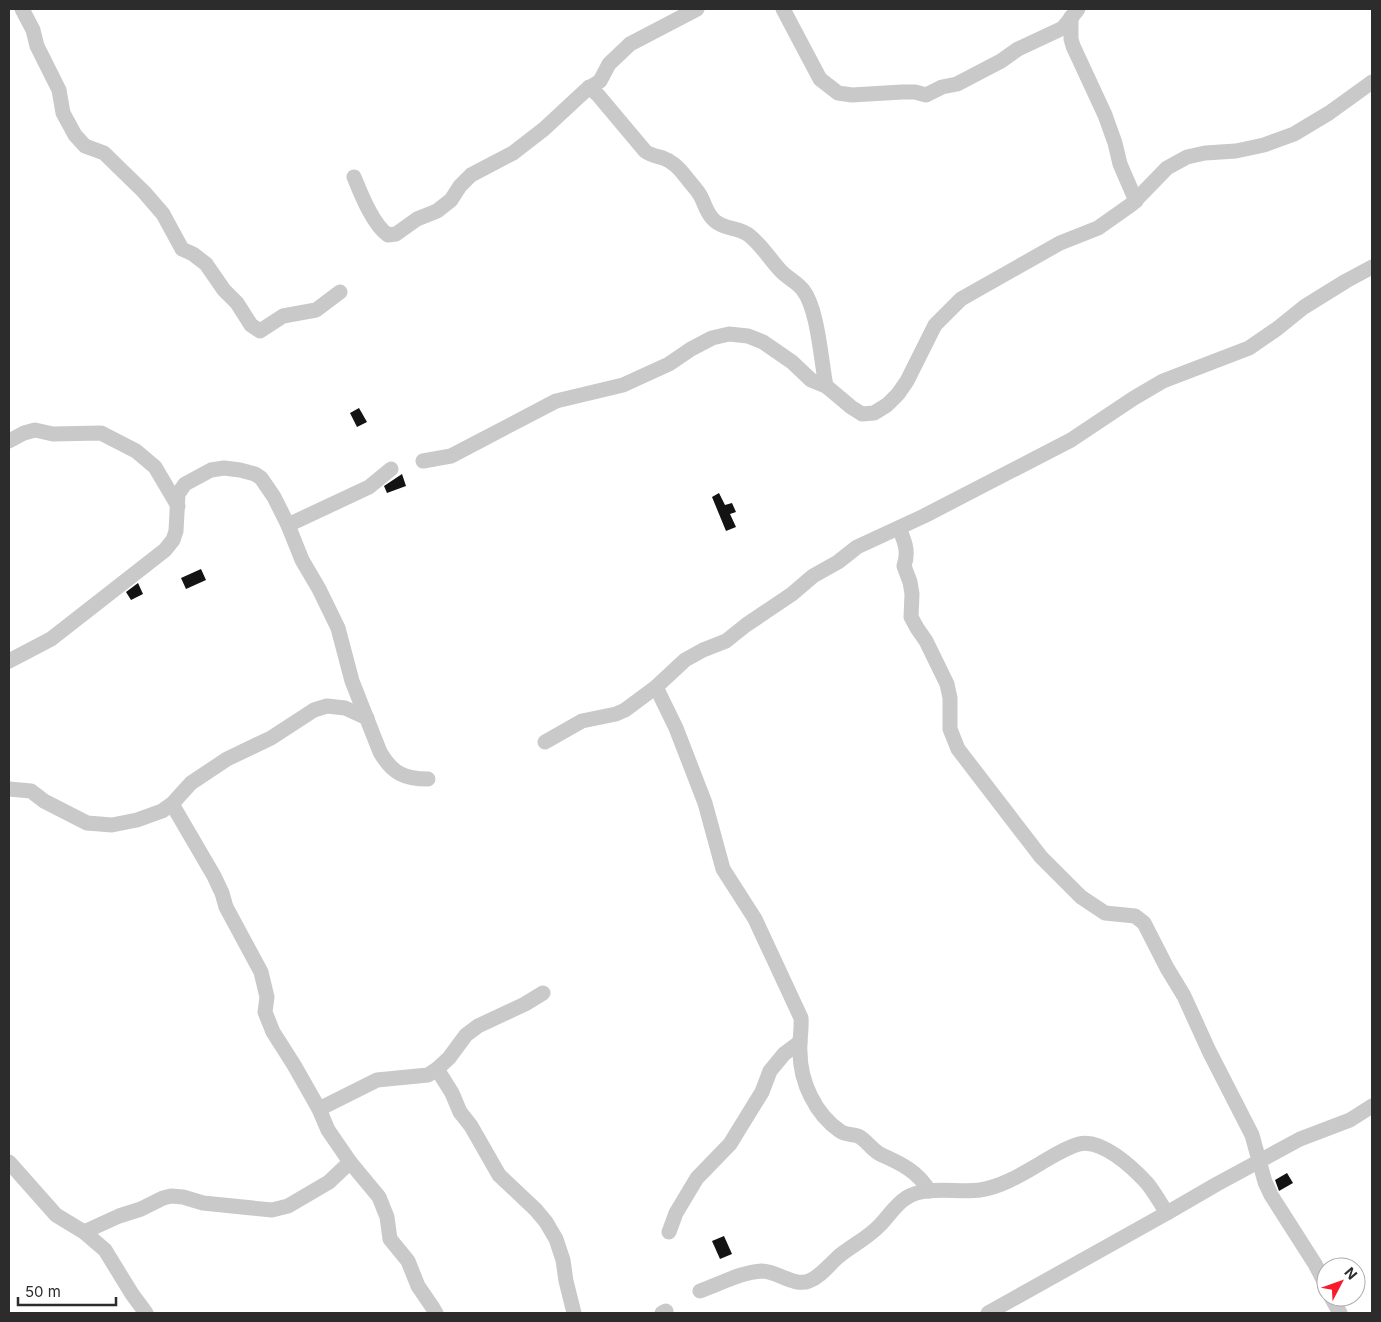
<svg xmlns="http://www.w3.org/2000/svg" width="1381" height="1322" font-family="Inter,sans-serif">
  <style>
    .building { fill: #131313 }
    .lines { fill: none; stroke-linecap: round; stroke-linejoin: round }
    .minor { stroke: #c9c9c9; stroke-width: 15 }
  </style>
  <rect width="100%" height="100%" fill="#fff"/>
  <g class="building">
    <path d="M359,408L367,422L357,427L350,413Z"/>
    <path d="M402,474L406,486L387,493L384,486Z"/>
    <path d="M719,493L725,505L732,503L736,512L730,514L736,527L726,531L712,497Z"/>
    <path d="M201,569L206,580L186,589L181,578Z"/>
    <path d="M138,583L143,594L131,600L126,592Z"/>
    <path d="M1287,1173L1293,1183L1279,1191L1275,1180Z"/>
    <path d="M724,1236L732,1254L720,1259L712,1241Z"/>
  </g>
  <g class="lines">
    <g class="minor">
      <path d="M22,9L33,30L37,46L59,90L63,113L75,135L85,146L104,153L144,192L163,214L182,249L193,254L206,264L224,290L237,303L251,325L260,331L283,316L316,310L340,292"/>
      <path d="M783,9L820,79L838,93L852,95L902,92H915L926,95L942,87L957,84L1001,61L1018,49L1063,28L1078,9"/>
      <path d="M1071,17V39L1073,46L1105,115L1115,143L1120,164L1136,201"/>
      <path d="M589,87L598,95L645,151C650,155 656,156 663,158C672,161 680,169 686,177C689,181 695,188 698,192C705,201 705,213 715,221C725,230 740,227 750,236C761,245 770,259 780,270C787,278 797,282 803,290C818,309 821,361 826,386"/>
      <path d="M354,177C361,194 373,225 388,235L396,234L417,219L437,211L451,200L460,186L471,175L513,153L544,129L586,90L600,81L609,64L630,44L697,9"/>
      <path d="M9,441L24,433L35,430L53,434L101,433L136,451L155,467L178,506"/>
      <path d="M423,461L451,456L556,401L623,385L669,364L691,349L712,338L729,334L748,336L763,342L792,362L811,380L826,386L851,407L862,414L874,413L887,405L898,394L907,381L935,325L961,299L1060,243L1098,228L1132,204L1167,168L1187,157L1205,153L1236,151L1264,145L1294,134L1329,113L1372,82"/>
      <path d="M288,525L369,487L391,469"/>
      <path d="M899,528C905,542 909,552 904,566L910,582L912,594L911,617L917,628L926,641L947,684L950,698V729L958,749L1041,857L1081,897L1105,913L1135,916L1144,923L1167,968L1184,996L1209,1051L1252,1135L1265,1182L1271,1195L1315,1264L1326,1285"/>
      <path d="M9,661L51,639L165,550L173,540L176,531L178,494L185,484L211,470L224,468L240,470L255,474L261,478L274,497L288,525L302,560L319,589L338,628L352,681L380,752C392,773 404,779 428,779"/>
      <path d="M656,687L676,728L705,803L723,869L755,919L801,1018C802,1030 799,1040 800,1052C800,1081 815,1114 840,1131C845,1135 852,1134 858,1136C867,1140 872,1151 882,1155C900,1163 919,1172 929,1191"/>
      <path d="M545,742L582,721L616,714L625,710L656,687L685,660L703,650L726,641L746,625L792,594L813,576L838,562L857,547L924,516L1071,440L1134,398L1163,381L1249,348L1278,328L1304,307L1346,281L1372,267"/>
      <path d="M9,789L31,791L44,801L87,823L112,825L137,820L162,811L172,804L191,783L227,759L271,738L314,710L327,706L345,708L367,718"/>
      <path d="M172,804L214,876L222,893L226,907L261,972L267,997L265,1012L273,1032L294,1065L319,1109L328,1130L350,1162L379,1197L387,1217L390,1239L408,1261L418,1286L433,1308L436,1313"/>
      <path d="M437,1069L452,1093L460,1112L471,1126L499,1175L536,1210L546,1222L556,1239L563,1260L566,1281L574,1313"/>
      <path d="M319,1109L377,1080L428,1075L437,1069L449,1058L466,1035L478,1026L525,1004L543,993"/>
      <path d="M9,1162L56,1215L84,1232L105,1250L132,1294L146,1313"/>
      <path d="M84,1232L119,1216L141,1209L163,1198L171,1196L183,1197L203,1203L272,1210L288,1206L329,1182L350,1162"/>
      <path d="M669,1232L676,1213L697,1178L730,1144L762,1092L770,1071L784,1054L800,1042"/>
      <path d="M700,1291C720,1284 741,1272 762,1271C777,1271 794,1287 809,1281C820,1277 829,1265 838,1257C851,1246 868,1238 880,1225C889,1216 895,1205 906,1198C925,1185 958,1193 980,1190C1000,1187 1019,1176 1036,1166C1050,1158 1064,1148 1079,1144C1101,1138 1132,1167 1146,1182C1154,1191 1160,1203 1167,1213L1217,1184L1300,1139L1350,1120L1372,1106"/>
      <path d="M1331,1297L1340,1313"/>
      <path d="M662,1313L666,1311"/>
      <path d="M988,1313L1167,1213"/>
    </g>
  </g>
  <rect width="1381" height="1322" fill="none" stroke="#2c2c2c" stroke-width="20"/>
  <g transform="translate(1341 1282) rotate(49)"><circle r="24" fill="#ffffff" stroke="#ababab"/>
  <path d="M0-4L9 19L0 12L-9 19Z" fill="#f61c2c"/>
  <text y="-8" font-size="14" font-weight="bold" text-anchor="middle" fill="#2c2c2c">N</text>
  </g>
  <path d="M18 1297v8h98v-8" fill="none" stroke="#2c2c2c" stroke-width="2.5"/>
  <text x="25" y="1297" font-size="15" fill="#2c2c2c" stroke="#ffffff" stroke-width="4" paint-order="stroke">50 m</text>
</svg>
